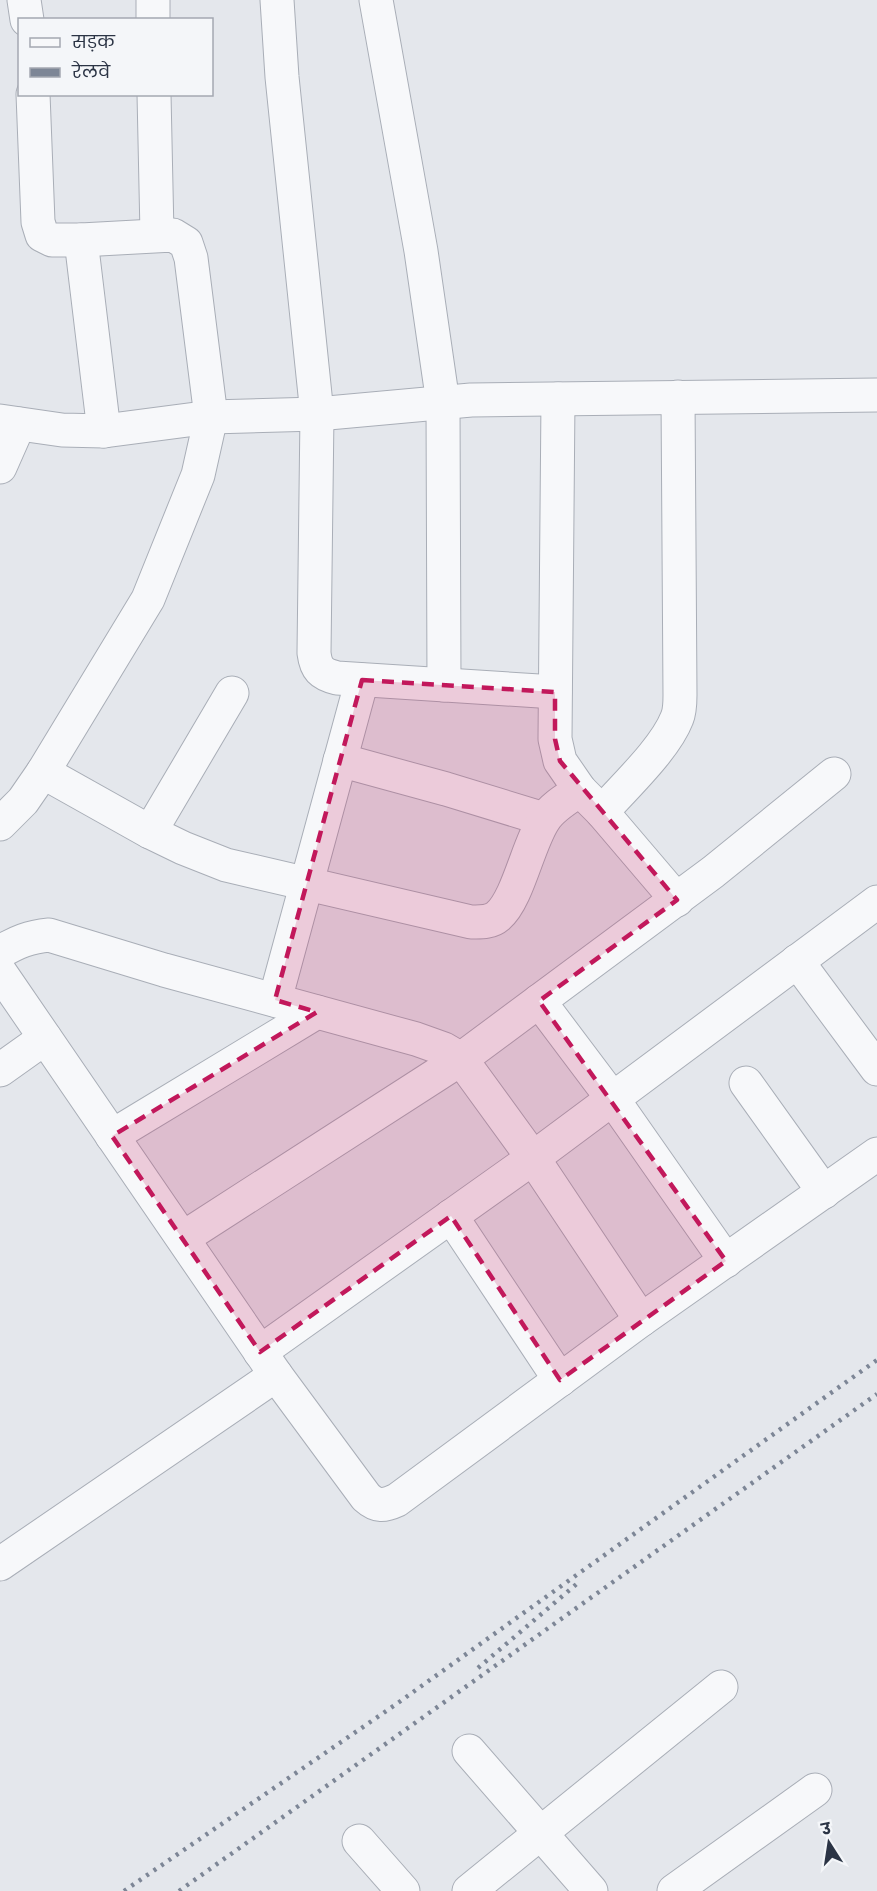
<svg xmlns="http://www.w3.org/2000/svg" width="877" height="1891" font-family="Poppins,'Noto Sans Devanagari',sans-serif">
  <style>
    .lines { fill: none; stroke-linecap: round; stroke-linejoin: round }
    .minor-casing { stroke: #a9aeb7; stroke-width: 35 }
    .minor { stroke: #f7f8fa; stroke-width: 33 }
    .rail { stroke: #7d8696; stroke-width: 4.5; stroke-dasharray: 3 6; stroke-linecap: butt }
    .marked { fill: #c2185b; fill-opacity: 0.2; stroke: #c2185b; stroke-width: 4.5; stroke-dasharray: 12 8; stroke-linejoin: round }
  </style>
  <rect width="100%" height="100%" fill="#e4e7ec"/>
  <g class="lines">
    <defs>
      <g id="minor">
        <path d="M24,0L27,20"/>
        <path d="M153,0V20"/>
        <path d="M277,0L282,77L317,414L314,653C316,669 321,674 337,678L555,692"/>
        <path d="M376,0L421,251L443,403L444,685"/>
        <path d="M154,94L157,234"/>
        <path d="M81,240L104,431"/>
        <path d="M558,399L555,739L560,761L580,790L602,812L677,900"/>
        <path d="M0,421L62,430L104,431L211,417L317,414L471,400L877,395"/>
        <path d="M0,467L19,424"/>
        <path d="M340,760L446,789L544,819"/>
        <path d="M43,772L150,832L183,848L226,865L471,922C480,922 490,923 498,916C518,899 528,844 544,820C552,807 568,798 580,790"/>
        <path d="M602,812C624,787 665,749 677,718C680,711 680,702 680,695L678,397"/>
        <path d="M0,824L23,801L43,772L148,599L198,475L211,417L191,258L186,243L173,235L81,240H52L42,235L38,222L33,94"/>
        <path d="M150,832L232,693"/>
        <path d="M0,952C17,942 29,937 49,935L164,970L416,1039L444,1049L461,1059L533,1158L641,1320"/>
        <path d="M797,961L877,1069"/>
        <path d="M0,972L276,1375L0,1564"/>
        <path d="M275,1000L362,680"/>
        <path d="M539,1001L612,1098L726,1261"/>
        <path d="M0,1070L45,1038"/>
        <path d="M746,1083L824,1192"/>
        <path d="M112,1136L317,1012"/>
        <path d="M451,1216L560,1380"/>
        <path d="M183,1238L461,1059L713,872L834,774"/>
        <path d="M260,1352L533,1158L877,902"/>
        <path d="M276,1375L366,1497C377,1507 384,1506 397,1500L641,1320L877,1154"/>
        <path d="M469,1751L591,1891"/>
        <path d="M359,1841L403,1891"/>
        <path d="M469,1891L721,1687"/>
        <path d="M674,1891L815,1790"/>
      </g>
    </defs>
    <use href="#minor" class="minor-casing"/>
    <use href="#minor" class="minor"/>
    <g class="rail">
      <path d="M478,1668L579,1582"/>
      <path d="M124,1891L395,1705L877,1360"/>
      <path d="M179,1891L877,1394"/>
    </g>
  </g>
  <path class="marked" d="M362,680L555,692V739L560,761L677,900L539,1001L726,1261L560,1380L451,1216L260,1352L112,1136L317,1012L275,1000Z"/>
  <rect x="18" y="18" width="195" height="78" fill="#f4f6f9" stroke="#a4a8b1" stroke-width="1.5"/>
  <rect x="30" y="38" width="30" height="9" fill="#f7f8fa" stroke="#a4a8b1" stroke-width="1.5"/>
  <text x="72" y="48" font-size="18" fill="#2b3445">सड़क</text>
  <rect x="30" y="68" width="30" height="9" fill="#7d8696" stroke="#a4a8b1" stroke-width="1.5"/>
  <text x="72" y="78" font-size="18" fill="#2b3445">रेलवे</text>
  <g transform="translate(829 1843) rotate(348)" stroke="#f4f6f9" stroke-width="4.5" paint-order="stroke">
  <path d="M0-4.5L10 22L0 15L-10 22Z" fill="#2b3445"/>
  <text y="-9" font-size="16" font-weight="bold" text-anchor="middle" fill="#2b3445">उ</text>
  </g>
</svg>
